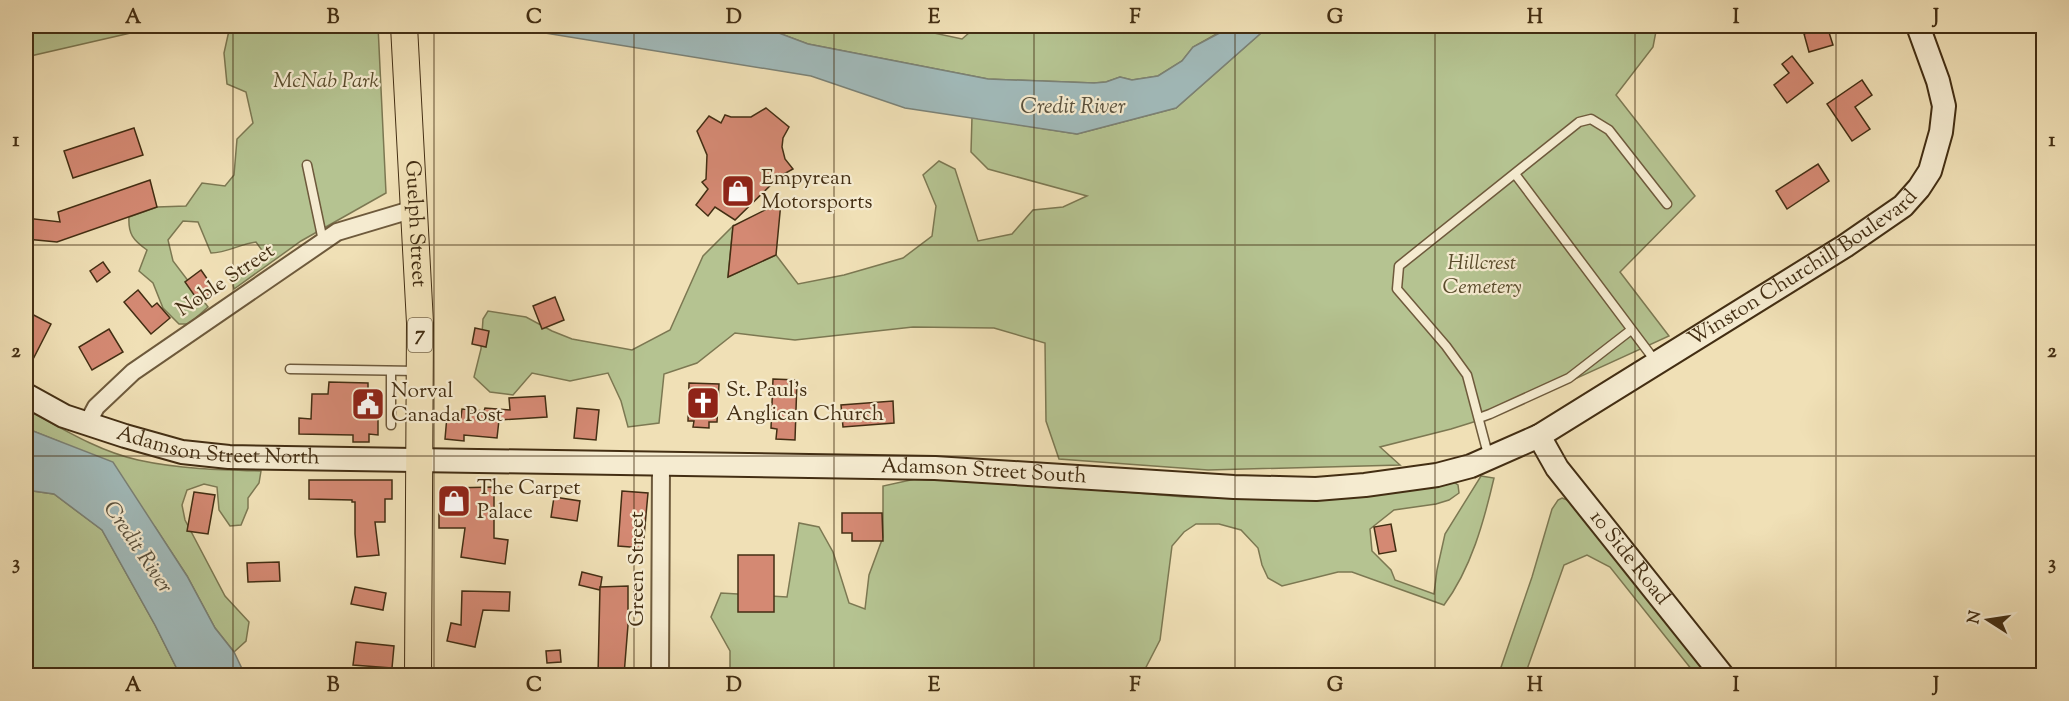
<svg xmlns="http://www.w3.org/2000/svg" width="2069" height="701" font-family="'Sorts Mill Goudy',serif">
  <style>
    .green { fill: #b5c391; stroke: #7c7852; stroke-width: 1.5 }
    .water { fill: #a1baba; stroke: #7b8277; stroke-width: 1.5 }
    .building { fill: #d48973; stroke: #432e13; stroke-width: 1.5 }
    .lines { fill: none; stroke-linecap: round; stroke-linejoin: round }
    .service-casing { stroke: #6e5a3c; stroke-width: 11 }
    .minor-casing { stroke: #6e5a3c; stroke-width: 20 }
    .secondary-casing { stroke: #432e13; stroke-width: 26 }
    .primary-casing { stroke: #432e13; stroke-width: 28 }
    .service { stroke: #f5ebd0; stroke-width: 8 }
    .minor { stroke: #f5ebd0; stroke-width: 16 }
    .secondary { stroke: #f5ebd0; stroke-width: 22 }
    .primary { stroke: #f0e0b6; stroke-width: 26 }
    .grid { fill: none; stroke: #432e13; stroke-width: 1.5; stroke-opacity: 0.55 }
    .labels { text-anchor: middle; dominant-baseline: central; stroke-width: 4.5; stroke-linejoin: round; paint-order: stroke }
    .shield { fill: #f5ebd0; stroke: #78674c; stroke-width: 1.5 }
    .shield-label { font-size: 20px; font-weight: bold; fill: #432e13 }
    .park-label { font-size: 21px; font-style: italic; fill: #5a4c2c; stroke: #f5ebd0 }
    .poi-label { font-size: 21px; fill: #432e13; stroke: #f5ebd0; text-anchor: start }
    .street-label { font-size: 21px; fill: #432e13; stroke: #f5ebd0 }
    .water-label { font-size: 22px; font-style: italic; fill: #5a513d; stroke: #f5ebd0 }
    .neatline { fill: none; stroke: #432e13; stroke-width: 2 }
    .grid-label { font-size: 20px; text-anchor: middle; font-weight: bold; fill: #432e13 }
  </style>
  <rect width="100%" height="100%" fill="#f0e0b6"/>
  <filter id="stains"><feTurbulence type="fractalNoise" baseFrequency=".00333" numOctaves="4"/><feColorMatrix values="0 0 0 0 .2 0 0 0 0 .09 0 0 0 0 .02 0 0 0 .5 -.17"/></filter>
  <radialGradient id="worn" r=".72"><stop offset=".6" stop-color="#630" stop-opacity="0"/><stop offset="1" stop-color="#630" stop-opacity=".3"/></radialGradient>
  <g class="green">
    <path d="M26,26H161L26,57Z"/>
    <path d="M230,26H378L386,193L301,241L234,289L231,275L264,253L256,242C240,244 227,253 211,253L198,222L183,221L168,240L173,261L208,307L189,324H179L163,308L153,283L139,271L147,250C133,240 128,234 129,217L157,207L186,206L202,183L225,186L234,175L237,139L253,123L246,92L227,84L224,53Z"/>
    <path d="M760,26H901L962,39L977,26H1226L1220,32L1193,47L1182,61L1158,76L1132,80L1120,77L1106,82L1094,83L988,79L808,44Z"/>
    <path d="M1269,26H1657L1653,47L1616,95L1695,196L1620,272L1669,336L1496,415L1451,429L1380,447L1400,465L1208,470L1059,459L1046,421L1045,343L994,328L913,327L795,340L735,333L697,363L664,374L659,423L628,427L621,401L608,373L570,381L532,373L513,395L490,392L474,377L481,349L483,319L488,311L526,317L552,331L572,339L632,350L670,330L703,256L733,226L728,277L776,255L798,284L844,275L903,258L932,236L936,206L923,175L939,161L955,169L978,241L1012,234L1033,210L1063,207L1087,196L988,169L971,152L972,117L1077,134L1176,108Z"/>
    <path d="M26,409C61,428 98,451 138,460C179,469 220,470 261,471L259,483L248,498V508L241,525L230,526L219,510L217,487L204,484L187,490L182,505L185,520L225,596L249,622L246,641L234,652L215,628L187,576L155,527L60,442L33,431L26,432Z"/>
    <path d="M1481,476L1494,478C1484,521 1471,569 1444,605L1352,572H1338L1282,586L1268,578L1262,565L1258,548L1241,530L1219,524H1196L1184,532L1172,546L1160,640L1142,675H730V651L711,617L721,593L787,597L799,523L819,527L833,552L849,603L865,609L869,575L883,537V486L915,479L1034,484L1184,497L1279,500L1362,495L1452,481L1458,485L1459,493L1449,500L1436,504L1394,510L1370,529L1372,551L1391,570L1395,580L1434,594L1437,570L1445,534Z"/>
    <path d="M26,490L54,494L102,530L155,625L180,675L26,676Z"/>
    <path d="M1562,498L1570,501L1708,675H1696L1610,567L1587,555L1564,565L1525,675L1498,676L1532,577L1552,509L1558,500Z"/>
  </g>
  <g class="water">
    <path d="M502,26H760L808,44L988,79L1094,83L1106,82L1120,77L1132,80L1158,76L1182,61L1193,47L1220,33L1226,26H1269L1176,108L1077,134L905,108L811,76Z"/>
    <path d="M33,431L113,462L187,576L215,628L234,652L245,675H180L155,625L102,530L54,494L26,490V432Z"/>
  </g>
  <g class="building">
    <path d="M1807,26H1827L1833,45L1809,52L1804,34L1809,32Z"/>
    <path d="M1792,56L1813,83L1787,103L1774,85L1789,73L1782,64Z"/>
    <path d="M1862,80L1872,95L1855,107L1870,129L1852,141L1827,104Z"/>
    <path d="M766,108L789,127L783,138L782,147L785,159L793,169L780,176L735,220L715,207L708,216L696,205L708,189L702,182L706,179L707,155L697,131L709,116L721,123L725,115L731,117H751Z"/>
    <path d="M134,128L143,155L73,178L64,151Z"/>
    <path d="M1818,164L1829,181L1787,209L1776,191Z"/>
    <path d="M150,180L157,207L57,242L26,239V218L60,222L58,212Z"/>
    <path d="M781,202L776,255L728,277L733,226Z"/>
    <path d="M103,262L110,272L97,282L90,271Z"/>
    <path d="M201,270L215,290L199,302L185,282Z"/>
    <path d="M138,290L152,307L157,303L170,318L151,334L124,302Z"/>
    <path d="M555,297L564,320L542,329L533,306Z"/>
    <path d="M26,311L51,324L26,373Z"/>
    <path d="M475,328L489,331L486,347L472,344Z"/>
    <path d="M109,329L123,352L92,370L79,347Z"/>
    <path d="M773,379L797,380L795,440L776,439L777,429L771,428Z"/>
    <path d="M329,382L368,383V396H378V435L369,434V442H353V435L299,434V418L311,419L312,394H328Z"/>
    <path d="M689,383L719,384L717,422H709V428L693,427L694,421H688Z"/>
    <path d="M545,396L547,417L499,420L497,438L464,435V441L445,439L447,416L461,417L462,409L484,411L485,408L510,410L509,398Z"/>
    <path d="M893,401L894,423L843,427L841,405Z"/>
    <path d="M577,408L599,410L596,440L574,438Z"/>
    <path d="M309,480H392V499H385V522H375L379,555L357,557L355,534V502H352V500L309,499Z"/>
    <path d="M494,487V538L508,540L505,564L461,557L465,528H439V498L449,488Z"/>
    <path d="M622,491L648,493L643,548L618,546Z"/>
    <path d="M194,492L215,495L208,534L187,531Z"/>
    <path d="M554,497L580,501L577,521L551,517Z"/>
    <path d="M842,513H882L883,541H852V533H842Z"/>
    <path d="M1391,524L1396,551L1379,554L1374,527Z"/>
    <rect x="738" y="555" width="36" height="57"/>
    <path d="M279,562L280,581L248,582L247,563Z"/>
    <path d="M582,572L602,577L600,590L579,585Z"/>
    <path d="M628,586V625L624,675H598L600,587Z"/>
    <path d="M355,587L386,593L383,610L351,604Z"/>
    <path d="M462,591L510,592L509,611L483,610L475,647L447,641L451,623L461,625Z"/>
    <path d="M356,642L394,646L392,668L353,665Z"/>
    <path d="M560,650L561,662L547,663L546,651Z"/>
  </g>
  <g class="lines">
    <defs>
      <g id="service">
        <path d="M307,165L323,241"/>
        <path d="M1515,174L1656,362"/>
        <path d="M290,369L418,371"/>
        <path d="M1479,418L1490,414L1569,378L1631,330"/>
        <path d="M391,425V371"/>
        <path d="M1489,458L1467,375L1446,346L1397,289L1399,266L1579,122L1591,119L1609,130L1667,204"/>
      </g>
      <g id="minor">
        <path d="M87,424L96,407L133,372L337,232L414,209"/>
        <path d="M660,676L661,463"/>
      </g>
      <g id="secondary">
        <path id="s1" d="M26,395L64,416L125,436L182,452L229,457L935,468L1234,487L1316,489L1365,485L1437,475L1471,466L1539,436L1845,246L1903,206L1919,188L1930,171L1941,132L1944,106L1938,81L1918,26"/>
        <path id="s2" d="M1539,436L1557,468L1723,676"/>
      </g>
      <g id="primary">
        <path id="s3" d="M404,26L420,323L418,676"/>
      </g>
    </defs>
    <use href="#service" class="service-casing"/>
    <use href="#minor" class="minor-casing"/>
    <use href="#secondary" class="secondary-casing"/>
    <use href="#primary" class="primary-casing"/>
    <use href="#service" class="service"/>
    <use href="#minor" class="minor"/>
    <use href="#secondary" class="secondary"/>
    <use href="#primary" class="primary"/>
  </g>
  <path class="grid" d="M233,26V676M434,26V676M634,26V676M834,26V676M1034,26V676M1235,26V676M1435,26V676M1635,26V676M1836,26V676M26,245H2044M26,456H2044"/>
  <defs>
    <symbol id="shop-square" viewBox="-11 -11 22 22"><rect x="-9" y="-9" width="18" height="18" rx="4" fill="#8f2418" stroke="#f5ebd0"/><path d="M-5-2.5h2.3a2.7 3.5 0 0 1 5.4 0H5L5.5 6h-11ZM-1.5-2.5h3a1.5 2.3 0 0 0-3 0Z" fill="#fff"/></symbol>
    <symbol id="church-square" viewBox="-11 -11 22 22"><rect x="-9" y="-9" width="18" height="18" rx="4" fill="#8f2418" stroke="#f5ebd0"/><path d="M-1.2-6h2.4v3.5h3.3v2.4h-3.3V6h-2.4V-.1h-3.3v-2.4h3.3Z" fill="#fff"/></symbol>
    <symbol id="civic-square" viewBox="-11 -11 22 22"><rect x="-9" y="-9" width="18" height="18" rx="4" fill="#8f2418" stroke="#f5ebd0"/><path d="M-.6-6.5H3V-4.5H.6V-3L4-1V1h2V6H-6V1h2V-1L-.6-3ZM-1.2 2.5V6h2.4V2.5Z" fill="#fff"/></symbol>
  </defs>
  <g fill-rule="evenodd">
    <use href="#shop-square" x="719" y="172" width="38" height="38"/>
    <use href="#church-square" x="684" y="384" width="38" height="38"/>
    <use href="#civic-square" x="349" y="385" width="38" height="38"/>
    <use href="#shop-square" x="435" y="482" width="38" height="38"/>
  </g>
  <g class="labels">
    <rect class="shield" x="408" y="318" width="24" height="34" rx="4.5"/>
    <g class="shield-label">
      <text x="420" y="335">7</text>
    </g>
    <g class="park-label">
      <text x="326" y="82">McNab Park</text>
      <text x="1482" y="264">Hillcrest<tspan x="1482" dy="24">Cemetery</tspan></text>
    </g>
    <g class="poi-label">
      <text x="761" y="179">Empyrean<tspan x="761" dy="24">Motorsports</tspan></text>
      <text x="726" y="391">St. Paul's<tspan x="726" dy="24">Anglican Church</tspan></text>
      <text x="391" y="392">Norval<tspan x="391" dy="24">Canada Post</tspan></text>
      <text x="477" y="489">The Carpet<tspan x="477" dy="24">Palace</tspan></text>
    </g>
    <g class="street-label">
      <text stroke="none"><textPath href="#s3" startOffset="198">Guelph Street</textPath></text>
      <text stroke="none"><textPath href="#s1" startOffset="1846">Winston Churchill Boulevard</textPath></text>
      <text transform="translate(226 281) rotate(-34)">Noble Street</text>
      <text stroke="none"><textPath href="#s1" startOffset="202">Adamson Street North</textPath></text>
      <text stroke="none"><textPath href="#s1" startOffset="969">Adamson Street South</textPath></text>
      <text stroke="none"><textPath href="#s2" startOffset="152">10 Side Road</textPath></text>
      <text transform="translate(638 569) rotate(-90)">Green Street</text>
    </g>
    <g class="water-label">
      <text x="1073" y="108">Credit River</text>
      <text transform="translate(137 548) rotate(56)">Credit River</text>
    </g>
  </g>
  <rect width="2069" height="701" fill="none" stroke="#f0e0b6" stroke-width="66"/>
  <g transform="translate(1988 620) rotate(282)" stroke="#f5ebd0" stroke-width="4.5" paint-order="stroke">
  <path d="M0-4.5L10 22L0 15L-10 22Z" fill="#432e13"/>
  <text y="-9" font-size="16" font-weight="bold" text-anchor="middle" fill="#432e13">N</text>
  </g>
  <rect x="33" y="33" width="2003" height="635" class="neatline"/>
  <g class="grid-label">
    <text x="133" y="23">A</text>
    <text x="333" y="23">B</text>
    <text x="534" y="23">C</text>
    <text x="734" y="23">D</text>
    <text x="934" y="23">E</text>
    <text x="1135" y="23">F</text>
    <text x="1335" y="23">G</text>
    <text x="1535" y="23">H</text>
    <text x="1736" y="23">I</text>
    <text x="1936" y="23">J</text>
    <text x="16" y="146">1</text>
    <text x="2052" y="146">1</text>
    <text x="16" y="357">2</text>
    <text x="2052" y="357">2</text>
    <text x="16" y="569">3</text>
    <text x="2052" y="569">3</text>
    <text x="133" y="691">A</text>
    <text x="333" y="691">B</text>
    <text x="534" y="691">C</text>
    <text x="734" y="691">D</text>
    <text x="934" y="691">E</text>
    <text x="1135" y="691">F</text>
    <text x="1335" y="691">G</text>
    <text x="1535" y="691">H</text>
    <text x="1736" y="691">I</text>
    <text x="1936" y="691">J</text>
  </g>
  <rect width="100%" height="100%" filter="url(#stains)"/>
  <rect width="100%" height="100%" fill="url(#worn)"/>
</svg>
